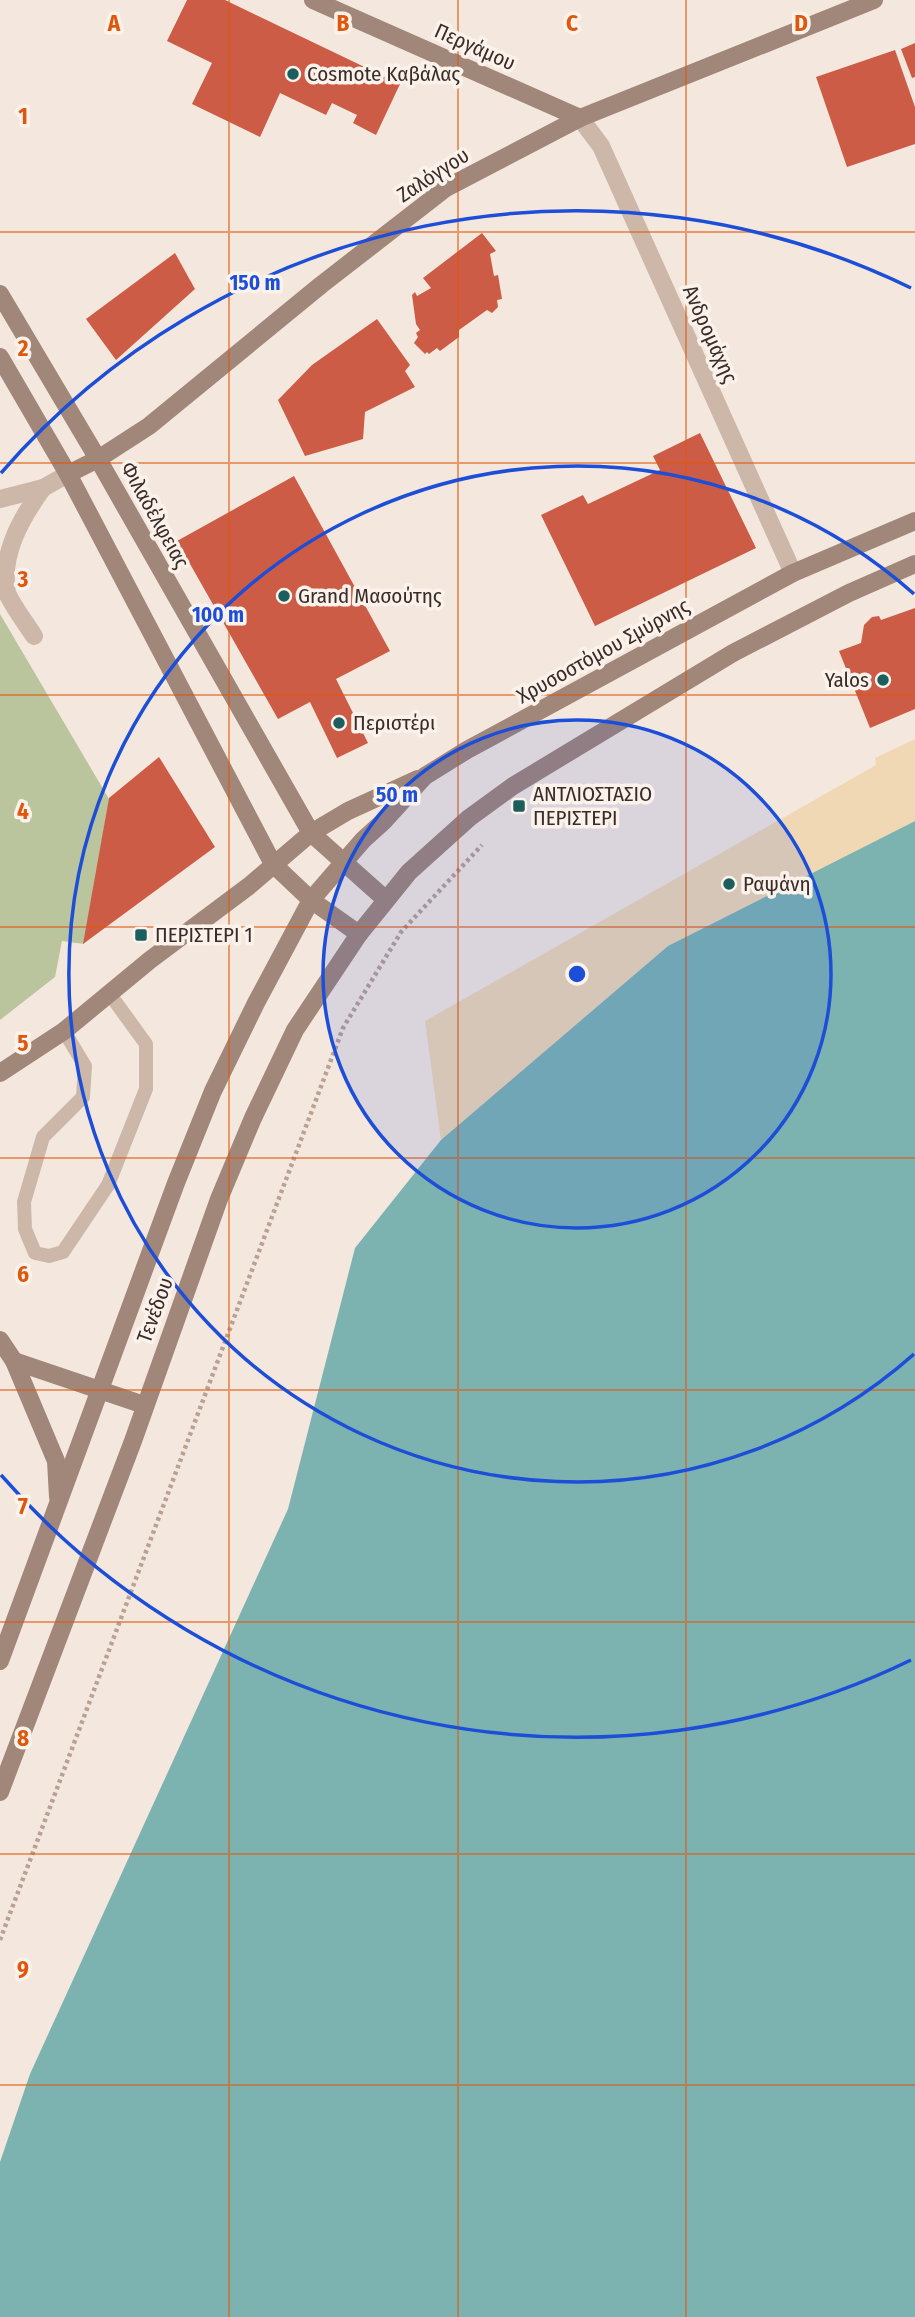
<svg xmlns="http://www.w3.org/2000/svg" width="915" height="2317" font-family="'Fira Sans Condensed',sans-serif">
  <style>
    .green { fill: #bac49d }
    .sand { fill: #f0d8b4 }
    .water { fill: #7cb3b1 }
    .building { fill: #cc5c45 }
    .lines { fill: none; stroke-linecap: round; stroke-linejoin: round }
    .path { stroke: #b9a193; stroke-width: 4.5; stroke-dasharray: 3.5 3.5; stroke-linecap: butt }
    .lane { stroke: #cdb7a9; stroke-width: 14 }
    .street { stroke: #cdb7a9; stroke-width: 18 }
    .secondary { stroke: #a1867a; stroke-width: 18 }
    .grid { fill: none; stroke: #df570d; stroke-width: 2; stroke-opacity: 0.55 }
    .ring { fill: none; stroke: #1d4ed8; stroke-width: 3.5 }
    .poi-dot { fill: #1c5e5e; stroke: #fbf3eb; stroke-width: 2.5 }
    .labels { text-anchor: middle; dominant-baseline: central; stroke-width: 7; stroke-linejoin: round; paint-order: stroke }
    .street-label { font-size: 21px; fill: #3a2d29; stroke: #fbf3eb }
    .poi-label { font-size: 21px; fill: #3a2d29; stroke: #fbf3eb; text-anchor: start }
    .grid-label { font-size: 23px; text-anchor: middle; font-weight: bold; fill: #df570d; stroke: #fbf3eb; stroke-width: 7; stroke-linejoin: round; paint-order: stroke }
    .centre { fill: #1d4ed8; stroke: #fbf3eb; stroke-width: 3.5 }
    .ring-label { font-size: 21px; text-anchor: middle; font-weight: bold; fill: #1d4ed8; stroke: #fbf3eb; stroke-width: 7; stroke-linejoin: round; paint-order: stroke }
  </style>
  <rect width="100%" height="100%" fill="#f4e8de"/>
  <path class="green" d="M0,614L109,799L84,944L62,941L55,977L0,1020Z"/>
  <path class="sand" d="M915,739V821L668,946L441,1140L425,1021L876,765L875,758Z"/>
  <path class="water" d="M915,821V2317H0V2162L30,2074L288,1509L355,1248L441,1140L668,946Z"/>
  <g class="building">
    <path d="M187,0H225L400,84L376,135L353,123L357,115L332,103L326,115L280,93L260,137L192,104L212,63L167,41Z"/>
    <path d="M915,43V77L912,78L901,49Z"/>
    <path d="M895,50L915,107V144L847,167L816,77Z"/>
    <path d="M482,233L496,251L490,254L494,276L498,275L502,299L497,300L498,307L492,313L487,310L459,330V337L440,351L437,348L429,354L427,352L425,354L414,343L418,337L416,333L420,330L416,324L412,295L415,292L417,296L431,288L423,278Z"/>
    <path d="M175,253L195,289L116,360L86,319Z"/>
    <path d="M377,319L410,365L405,371L415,387L365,412L363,439L305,456L278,400L312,365Z"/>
    <path d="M700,433L756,548L595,626L541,515L583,495L588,504L660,470L653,456Z"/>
    <path d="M294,476L390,651L336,679L368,743L337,758L310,702L278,719L177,541Z"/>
    <path d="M915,608V709L870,728L839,651L861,643L864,625L872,617L879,616L881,620Z"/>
    <path d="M159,757L215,847L83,944L109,798Z"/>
  </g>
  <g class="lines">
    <path class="path" d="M0,1940L343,1028L401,932L482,845"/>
    <path class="lane" d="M64,1031L85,1066L83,1097L43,1137L24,1202L25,1229L35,1253L49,1256L63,1252L108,1185L146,1089V1044L109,993"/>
    <g class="street">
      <path d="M580,118L601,146L793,573"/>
      <path d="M0,499L43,488L68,474"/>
      <path d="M34,636C25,622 14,608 7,593C0,555 21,518 43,488"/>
    </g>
    <g class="secondary">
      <path d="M313,0L580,118"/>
      <path d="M0,294L98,459L311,833L385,899"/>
      <path d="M0,357L68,474L273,864L311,900L359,934"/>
      <path d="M68,474L98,459L149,426L321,285L446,188L580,118L874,0"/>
      <path d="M0,1073L64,1031L150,960L249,886L311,833L348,811L418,779"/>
      <path d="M0,1340L14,1361L56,1461L58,1497"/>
      <path d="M14,1361L144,1405"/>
      <path d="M0,1661L176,1183L213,1091L256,1003L311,900L363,840L384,821L425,776L467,750L793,573L915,521"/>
      <path d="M0,1792L133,1441L219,1199L253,1118L295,1030L359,934L409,872L469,818L513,786L733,653L849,593L915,564"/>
    </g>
  </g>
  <path class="grid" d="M229,0V2317M458,0V2317M686,0V2317M0,232H915M0,463H915M0,695H915M0,927H915M0,1158H915M0,1390H915M0,1622H915M0,1854H915M0,2085H915"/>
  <circle cx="577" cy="974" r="254" fill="#1d4ed8" fill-opacity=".12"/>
  <g class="ring">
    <circle cx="577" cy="974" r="254"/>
    <path d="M914 1354A508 508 0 1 1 914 594"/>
    <path d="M911 1660A763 763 0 0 1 1 1475M1 473A763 763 0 0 1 911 288"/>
  </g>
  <g class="poi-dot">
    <circle cx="293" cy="74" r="7"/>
    <circle cx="284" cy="596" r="7"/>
    <circle cx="883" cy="680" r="7"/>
    <circle cx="339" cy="723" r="7"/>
    <rect x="512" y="799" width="14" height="14" rx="3.5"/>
    <circle cx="729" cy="884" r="7"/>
    <rect x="134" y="928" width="14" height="14" rx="3.5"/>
  </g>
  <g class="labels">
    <g class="street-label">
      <text transform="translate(475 47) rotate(24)">Περγάμου</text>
      <text transform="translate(433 175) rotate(-33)">Ζαλόγγου</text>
      <text transform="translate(710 334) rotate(66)">Ανδρομάχης</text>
      <text transform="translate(155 515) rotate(61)">Φιλαδέλφειας</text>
      <text transform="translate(603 651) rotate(-29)">Χρυσοστόμου Σμύρνης</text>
      <text transform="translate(155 1310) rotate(-70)">Τενέδου</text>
    </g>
    <g class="poi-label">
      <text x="307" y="74">Cosmote Καβάλας</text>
      <text x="298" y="596">Grand Μασούτης</text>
      <text x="869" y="680" text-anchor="end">Yalos</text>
      <text x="353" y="723">Περιστέρι</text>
      <text x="533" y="794">ΑΝΤΛΙΟΣΤΑΣΙΟ<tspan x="533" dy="24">ΠΕΡΙΣΤΕΡΙ</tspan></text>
      <text x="743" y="884">Ραψάνη</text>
      <text x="155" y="935">ΠΕΡΙΣΤΕΡΙ 1</text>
    </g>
  </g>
  <g class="grid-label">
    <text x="114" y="31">A</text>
    <text x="343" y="31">B</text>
    <text x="572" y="31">C</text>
    <text x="801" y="31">D</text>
    <text x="23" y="124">1</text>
    <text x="23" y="356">2</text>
    <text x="23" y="587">3</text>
    <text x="23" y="819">4</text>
    <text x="23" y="1051">5</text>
    <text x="23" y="1282">6</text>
    <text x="23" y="1514">7</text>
    <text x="23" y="1746">8</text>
    <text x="23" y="1977">9</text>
  </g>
  <circle cx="577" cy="974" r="10" class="centre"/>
  <g class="ring-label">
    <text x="255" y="290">150 m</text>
    <text x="218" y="622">100 m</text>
    <text x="397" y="802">50 m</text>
  </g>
</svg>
